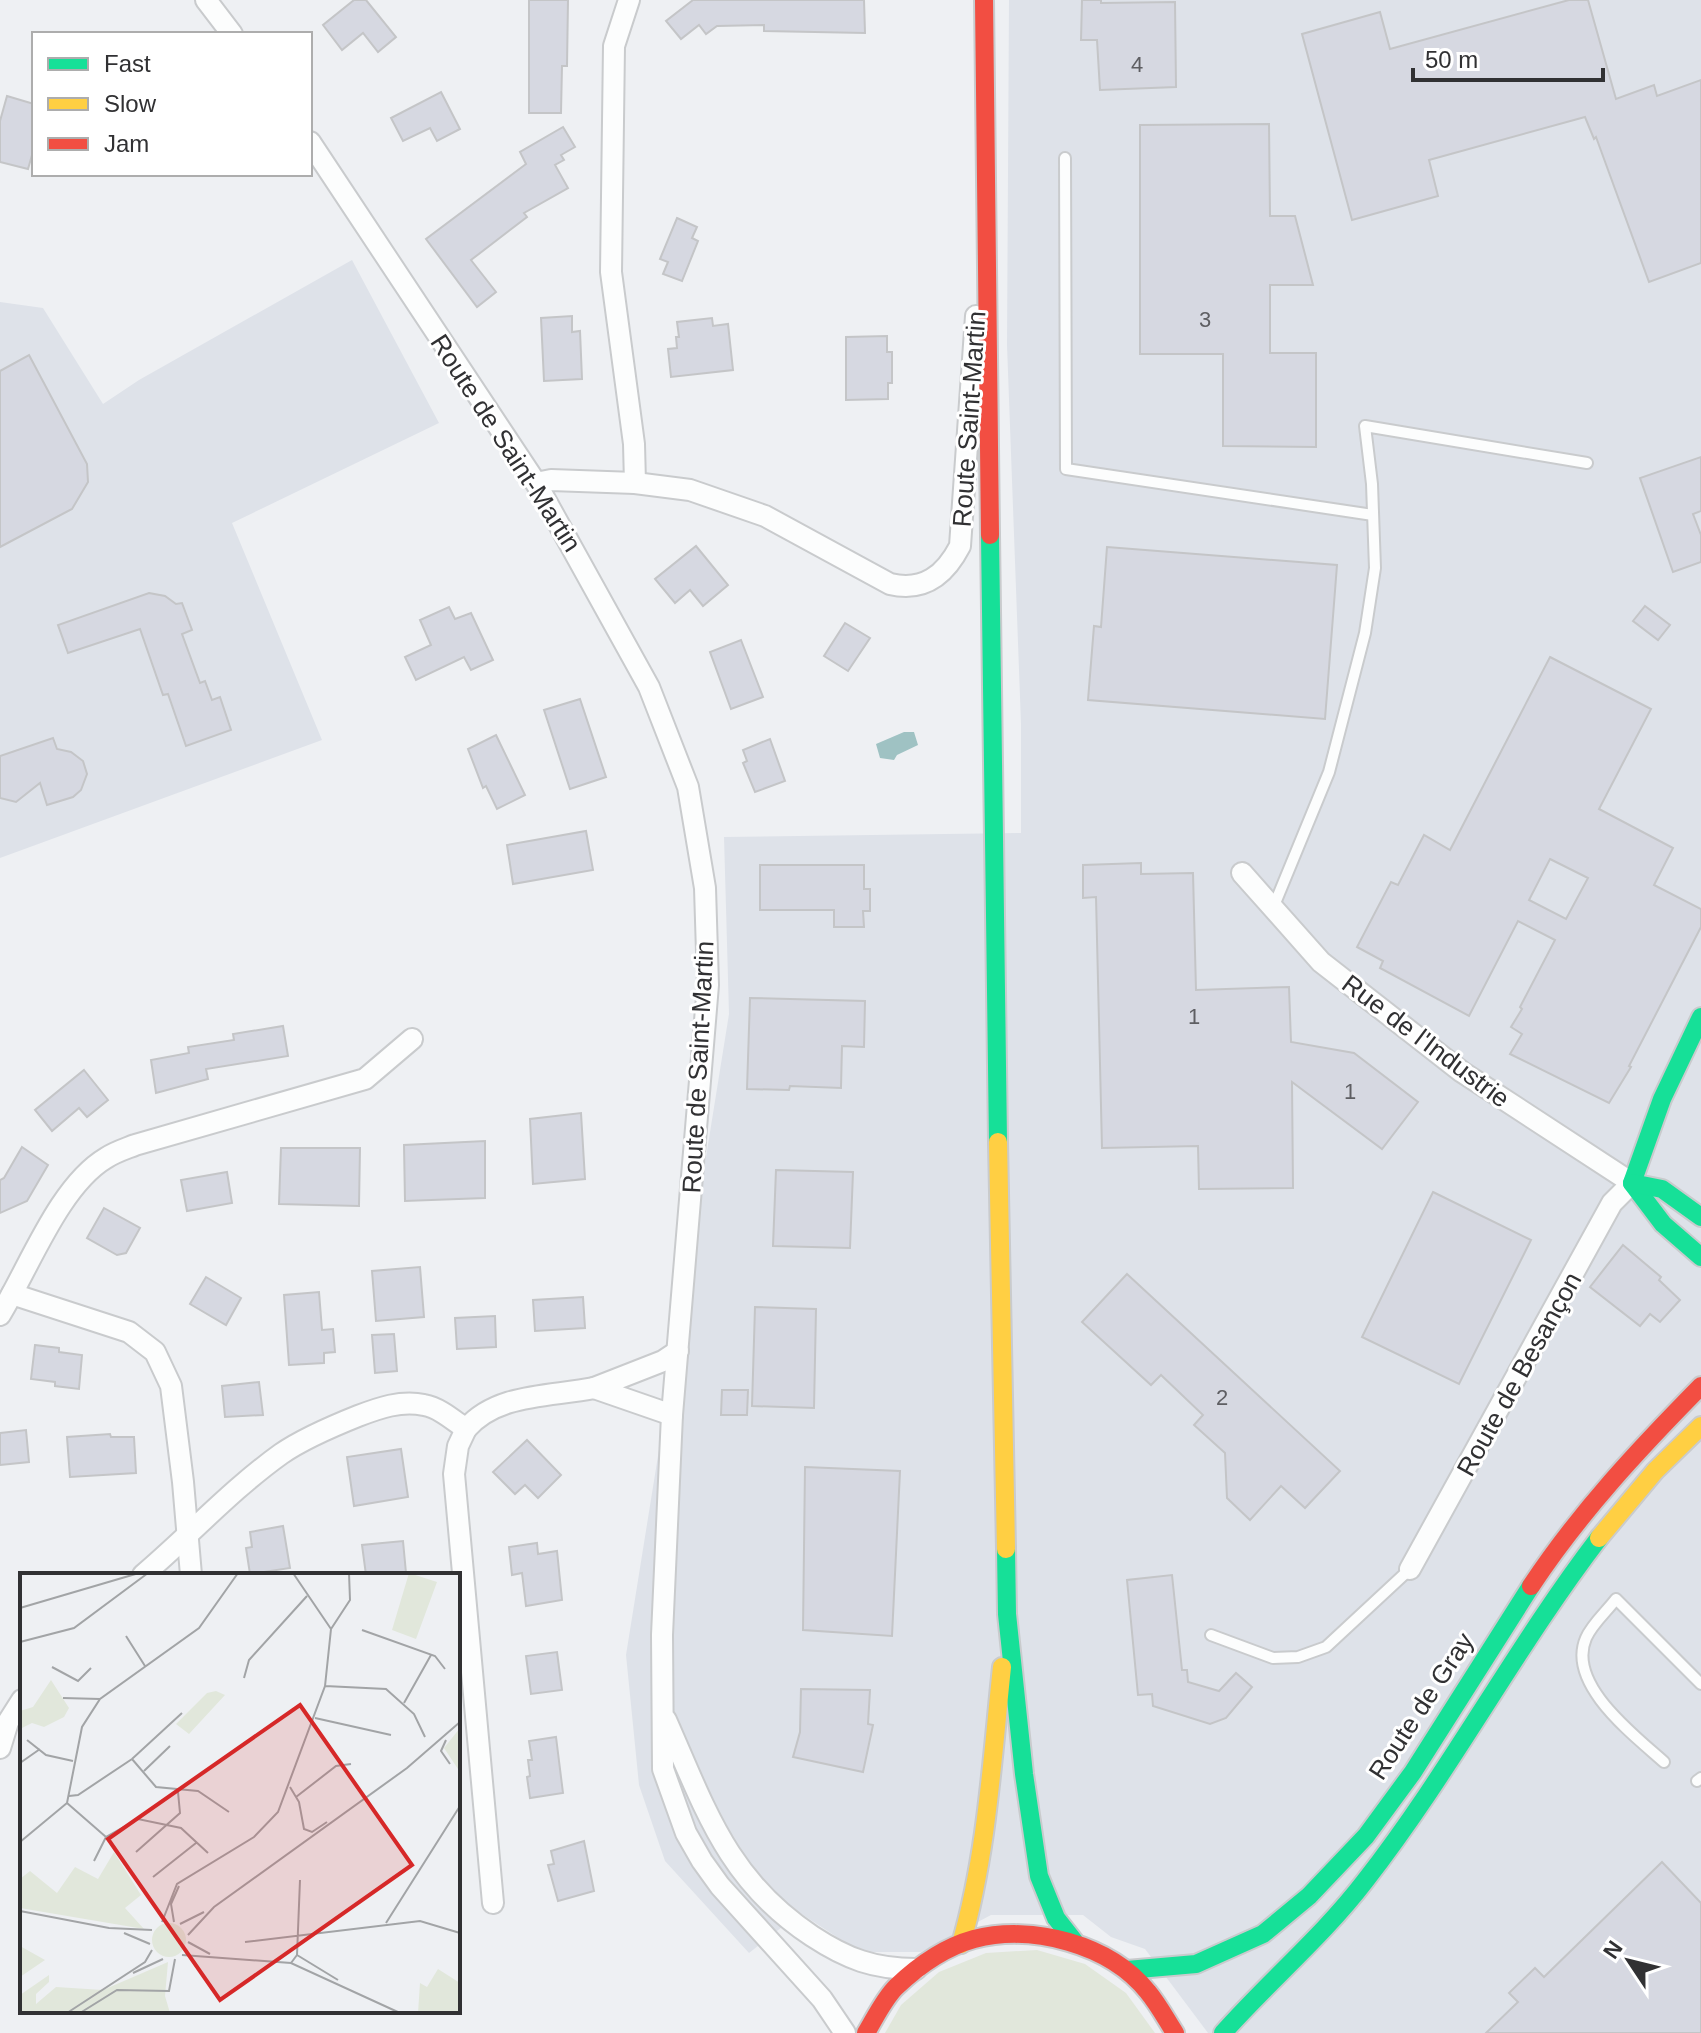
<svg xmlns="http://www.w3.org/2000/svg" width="1701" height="2033" font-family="Helvetica,sans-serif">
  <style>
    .built { fill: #dee2e9 }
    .green { fill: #e1e7db }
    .water { fill: #9fc2c3 }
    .building { fill: #d6d8e1; stroke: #c4c5c7; stroke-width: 2; fill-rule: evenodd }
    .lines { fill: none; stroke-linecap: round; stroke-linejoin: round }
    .lane-casing { stroke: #c9cbcd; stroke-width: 14 }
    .street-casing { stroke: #c9cbcd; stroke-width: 24 }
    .fast-casing { stroke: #c9cbcd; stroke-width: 22 }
    .slow-casing { stroke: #c9cbcd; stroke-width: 22 }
    .jam-casing { stroke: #c9cbcd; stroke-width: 22 }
    .lane { stroke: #fcfdfd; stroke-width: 10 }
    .street { stroke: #fcfdfd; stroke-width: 20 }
    .fast { stroke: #16e098; stroke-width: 18 }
    .slow { stroke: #ffcf43; stroke-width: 18 }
    .jam { stroke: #f24e42; stroke-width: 18 }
    .labels { text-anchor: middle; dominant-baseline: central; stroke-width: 6; stroke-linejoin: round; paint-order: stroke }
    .number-label { font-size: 22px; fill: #5e5e62 }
    .street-label { font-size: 26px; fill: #313133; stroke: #fff }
    .inset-road { fill: none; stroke: #a2a4a6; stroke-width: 2 }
    .view { fill: #d62828; fill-opacity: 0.15; stroke: #d62828; stroke-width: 4 }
    .inset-edge { fill: none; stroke: #313133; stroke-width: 4 }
  </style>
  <rect width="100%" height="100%" fill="#eef0f3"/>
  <g class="built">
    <path d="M1009,0H1701V2033H1208L1145,1949L1111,1937L1083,1915H991L921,1952H860L800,1913L749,1953L665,1861L639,1785L626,1655L729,1014L724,837L1021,833V724L1007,345Z"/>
    <path d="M352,260L439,423L232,523L322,740L0,858V302L43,308L103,404L139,380Z"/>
  </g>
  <path class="green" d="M1037,1950L1085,1964L1126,1993L1155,2033H885L901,2005L939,1972L986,1953Z"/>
  <path class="water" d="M904,732H914L918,745L897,755L894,760L880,758L876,744Z"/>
  <g class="building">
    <path d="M354,0H366L396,37L378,52L363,33L342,50L323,25Z"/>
    <path d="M529,0H568L567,66H562L561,113H529Z"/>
    <path d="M693,0H864L865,33L764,31V25L717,26L706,34L699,25L681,39L666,21Z"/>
    <path d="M1082,0H1101V3L1175,2L1176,87L1100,90L1097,40H1081Z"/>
    <path d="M1569,0H1588L1616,99L1654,85L1657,96L1701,80V263L1649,282L1596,137L1594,139L1585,117L1429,160L1438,196L1352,220L1302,34L1380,12L1390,49Z"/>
    <path d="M441,92L460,129L437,141L430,128L403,141L391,118Z"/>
    <path d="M7,96L34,104V148L28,169L0,162V121Z"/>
    <path d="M1269,124L1270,216H1295L1313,285H1270V353H1316V447L1223,446V354H1140V125Z"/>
    <path d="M563,127L575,147L561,155L564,160L555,165L568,188L524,213L527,217L471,260L496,292L477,307L426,239L526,164L520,152Z"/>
    <path d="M677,218L697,227L692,238L698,241L682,281L663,274L668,262L660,259Z"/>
    <path d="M572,316V332L580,331L582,379L544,381L541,318Z"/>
    <path d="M712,318L713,326L728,324L733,370L671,377L668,349L677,348L676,337H679L677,322Z"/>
    <path d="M887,336V352H892V383H888V399L846,400V337Z"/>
    <path d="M29,355L87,464L88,482L72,509L0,547V371Z"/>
    <path d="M1701,457V511L1693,514L1701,535V562L1673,572L1640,478Z"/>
    <path d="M696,546L728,585L703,606L690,590L675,603L655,579Z"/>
    <path d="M1107,547L1337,565L1325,719L1088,700L1094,626L1101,627Z"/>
    <path d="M149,593L165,596L176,604L182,603L192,630L182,634L200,683L205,681L212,700L220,697L231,730L186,746L168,694L163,695L140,629L68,653L58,625Z"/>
    <path d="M1645,606L1670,625L1658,640L1633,621Z"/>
    <path d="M449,607L455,619L471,613L493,660L471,670L464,657L416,680L405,657L431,645L420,620Z"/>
    <path d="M845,623L870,638L848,671L824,656Z"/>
    <path d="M741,640L763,697L731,709L710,652Z"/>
    <path d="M1550,657L1651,709L1599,809L1673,848L1654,885L1701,909V927L1629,1066L1631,1067L1609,1103L1510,1054L1522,1034L1511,1027L1522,1009L1520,1007L1555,940L1518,921L1469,1016L1380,968L1383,961L1357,947L1391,882L1398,885L1424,835L1450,850ZM1550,859L1588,878L1566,919L1529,900Z"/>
    <path d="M580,699L606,777L570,789L544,710Z"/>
    <path d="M496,735L525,795L497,809L486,786L483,788L468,749Z"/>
    <path d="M53,738L57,749L71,752L83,761L87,774L81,790L73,797L47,805L40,783L16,802L0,798V756Z"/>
    <path d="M770,739L785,781L755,792L743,763L747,761L743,750Z"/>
    <path d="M586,831L593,870L513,884L507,845Z"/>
    <path d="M1141,863V874L1193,873L1196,990L1289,987L1291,1042L1354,1053L1418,1102L1382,1149L1292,1082L1293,1188L1199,1189L1198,1146L1102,1148L1096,897L1083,898V865Z"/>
    <path d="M760,865H864V889H870V911H863L864,927H834V910H760Z"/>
    <path d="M750,998L865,1001L864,1047L842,1046L841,1088L790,1086L789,1090L747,1089Z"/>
    <path d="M283,1026L288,1056L206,1069L208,1079L156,1093L151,1060L189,1053L188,1047L234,1040L233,1034Z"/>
    <path d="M84,1070L108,1100L87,1117L79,1108L52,1131L35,1110Z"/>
    <path d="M581,1113L585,1179L533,1184L530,1119Z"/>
    <path d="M485,1141V1198L405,1201L404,1145Z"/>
    <path d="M22,1147L48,1165L27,1201L0,1213V1180L4,1178Z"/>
    <path d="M281,1148H360L359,1206L279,1204Z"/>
    <path d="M776,1170L853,1172L850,1248L773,1246Z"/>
    <path d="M227,1172L232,1203L187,1211L181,1180Z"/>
    <path d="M1433,1192L1531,1240L1459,1384L1362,1337Z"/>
    <path d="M104,1208L140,1228L126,1253L117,1255L87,1238Z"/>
    <path d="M1623,1245L1661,1277L1659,1280L1680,1300L1660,1322L1650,1314L1640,1326L1590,1287Z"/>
    <path d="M420,1267L424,1317L376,1321L372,1271Z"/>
    <path d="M1127,1274L1340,1471L1305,1508L1281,1486L1250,1520L1227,1498L1225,1453L1194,1425L1203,1415L1161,1375L1151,1385L1082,1322Z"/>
    <path d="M206,1277L241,1298L226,1325L190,1304Z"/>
    <path d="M319,1292L322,1330L333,1329L335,1352L324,1353V1363L289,1365L284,1295Z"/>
    <path d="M583,1297L585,1328L535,1331L533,1300Z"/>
    <path d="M755,1307L816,1309L814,1408L752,1406Z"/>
    <path d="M495,1316L496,1347L457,1349L455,1318Z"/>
    <path d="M394,1334L397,1371L375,1373L372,1335Z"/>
    <path d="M35,1345L59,1348V1352L82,1355L79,1389L55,1386V1382L31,1379Z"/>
    <path d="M259,1382L263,1415L225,1417L222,1386Z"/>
    <path d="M722,1390H748L747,1415H721Z"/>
    <path d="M26,1430L29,1462L0,1465V1433Z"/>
    <path d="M110,1434L111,1437H134L136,1473L70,1477L67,1437Z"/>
    <path d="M527,1440L561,1475L538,1498L525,1485L515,1494L493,1472Z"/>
    <path d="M401,1449L408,1497L354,1506L347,1457Z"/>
    <path d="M805,1467L900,1471L892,1636L803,1630Z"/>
    <path d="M283,1526L290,1568L250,1574L246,1548L252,1547L250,1532Z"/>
    <path d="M403,1541L406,1573L366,1575L362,1545Z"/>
    <path d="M537,1543L538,1554L557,1551L562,1600L526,1606L522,1573L512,1575L509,1547Z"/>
    <path d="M1172,1575L1182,1670H1187L1188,1682L1219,1691L1236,1673L1252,1687L1226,1718L1210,1724L1153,1706L1152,1694L1138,1695L1127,1580Z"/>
    <path d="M557,1652L562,1690L531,1694L526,1656Z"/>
    <path d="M801,1689L870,1690L868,1724L873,1725L863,1772L793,1757L800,1732Z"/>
    <path d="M556,1737L563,1793L530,1798L527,1777L530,1776L528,1760H532L529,1741Z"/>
    <path d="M584,1841L594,1891L558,1901L548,1865L554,1864L551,1851Z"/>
    <path d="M1662,1862L1701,1903V2033H1486L1518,2002L1509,1993L1535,1968L1544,1977Z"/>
  </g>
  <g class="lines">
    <defs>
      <g id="lane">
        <path d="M1065,158L1066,469L1373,515"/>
        <path d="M1273,908L1329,772L1365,633L1375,568L1372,484L1365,426L1587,463"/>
        <path d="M1211,1635L1273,1658L1298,1657L1326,1647L1410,1569"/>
        <path d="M1664,1762C1634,1735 1566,1684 1586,1638C1592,1624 1607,1611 1616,1599L1701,1684"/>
        <path d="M1697,1781L1701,1778"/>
      </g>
      <g id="street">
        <path d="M206,0L232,34"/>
        <path d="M629,0L614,46L611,272L634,444L635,483"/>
        <path d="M310,142L536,483L649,687L688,787L705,888L708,985L672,1415L662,1635L663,1769L686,1833L702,1861L720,1886L822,1999L845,2033"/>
        <path d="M536,483L551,480L635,483L690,490L765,516L890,584C924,592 945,575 960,546L976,316"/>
        <path d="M1242,873L1321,962L1462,1072L1632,1183L1612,1203L1410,1569"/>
        <path d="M12,1294L129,1332L155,1352L171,1386L183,1482L191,1575"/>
        <path d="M0,1315C29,1268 59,1186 106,1158C115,1152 125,1149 135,1145L365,1079L412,1039"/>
        <path d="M672,1415L594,1388L663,1361L678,1351"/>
        <path d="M466,1429L458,1446L454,1474L493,1903"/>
        <path d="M143,1575C190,1535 232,1489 281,1454C304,1438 333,1426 358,1416C379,1408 401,1400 424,1405C440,1408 453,1420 466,1429C497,1393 550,1397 594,1388"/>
        <path d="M666,1720C705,1808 727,1880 812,1936C847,1959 874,1969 916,1969"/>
        <path d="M0,1748L8,1722L22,1700"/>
      </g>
      <g id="fast">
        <path d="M990,535L998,1142"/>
        <path d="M1701,1017L1662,1099L1632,1183L1663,1224L1701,1257"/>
        <path d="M1632,1183L1662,1189L1701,1217"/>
        <path d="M1006,1549L1007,1614L1024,1774L1039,1876L1056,1918L1074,1941"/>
        <path d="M1127,1970L1196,1964L1263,1934L1309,1896L1366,1836L1413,1772L1531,1586"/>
        <path d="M1223,2033C1269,1981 1323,1936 1365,1881C1450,1772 1515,1648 1599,1538"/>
      </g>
      <g id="slow">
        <path d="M998,1142L1006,1549"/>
        <path d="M1599,1538L1655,1471L1701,1426"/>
        <path d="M961,1944C987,1854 992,1760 1002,1667"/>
      </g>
      <g id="jam">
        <path d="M984,0L990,535"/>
        <path d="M1531,1586C1580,1512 1639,1449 1701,1386"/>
        <path d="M866,2033C875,2018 884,1999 896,1987C918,1966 945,1947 974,1939C1032,1924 1110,1944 1148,1992C1158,2004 1166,2019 1175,2033"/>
      </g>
    </defs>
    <use href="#lane" class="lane-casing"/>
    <use href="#street" class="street-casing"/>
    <use href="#fast" class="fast-casing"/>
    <use href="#slow" class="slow-casing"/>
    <use href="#jam" class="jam-casing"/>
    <use href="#lane" class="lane"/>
    <use href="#street" class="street"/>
    <use href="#fast" class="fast"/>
    <use href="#slow" class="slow"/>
    <use href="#jam" class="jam"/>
  </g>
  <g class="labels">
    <g class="number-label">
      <text x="1137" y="64">4</text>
      <text x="1205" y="319">3</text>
      <text x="1194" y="1016">1</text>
      <text x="1350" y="1091">1</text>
      <text x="1222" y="1397">2</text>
    </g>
    <g class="street-label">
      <text transform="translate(969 419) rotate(-86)">Route Saint-Martin</text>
      <text transform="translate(506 443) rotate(57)">Route de Saint-Martin</text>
      <text transform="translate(1426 1041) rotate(37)">Rue de l'Industrie</text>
      <text transform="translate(698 1067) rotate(-87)">Route de Saint-Martin</text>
      <text transform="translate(1519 1374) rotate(-61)">Route de Besançon</text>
      <text transform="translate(1421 1706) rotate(-57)">Route de Gray</text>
    </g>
  </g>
  <g transform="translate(20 1573)">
    <rect width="440" height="440" fill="#eef0f3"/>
    <path d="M389,0L417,9L396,66L372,57ZM31,107L49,135L44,144L24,154L12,150L0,156V138L13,134ZM196,118L205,122L169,161L156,151L187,120ZM440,155V199L424,175ZM94,279L121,322L105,335L124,356L0,335V306L10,298L37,320L55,294L78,306ZM132 367a17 17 0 1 1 34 0a17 17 0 1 1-34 0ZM0,373L25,387L0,404ZM148,389L145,423L150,440H0V422L29,402V409L16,421V431L36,414L83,417ZM418,396L440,410V440H398L400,410L407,414Z" fill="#e1e7db"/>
    <path class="inset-road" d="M273,0L311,56M0,35L119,0M311,56L330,27L329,0M342,57L415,83L425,96M106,63L125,93M0,69L54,55L128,0M32,94L58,108L71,95M224,105L229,87L287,23M305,113L366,116L394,141L405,164M43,125L80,126M384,130L411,82M295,145L371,162M7,167L26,182L53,188M426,167L421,178L430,191M112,186L136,214L178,218L209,239M0,190L20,176M124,198L150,173M270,214L279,229L284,256L292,259L307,249M49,223L58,222L112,186L162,140M276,224L316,193L331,191M47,230L86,264M0,269L47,230L62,154L80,126L179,55L218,0M116,279L160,240L158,219M74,288L86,264L118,246L161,255L188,280M133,304L176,270M0,338L89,355L132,357M142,349L157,311L234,264L258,239L305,113L311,56M154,349L151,331L159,313M366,350L440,233M160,351L184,339M104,360L130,371M168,362L194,334L387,195L440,149M168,369L190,381M225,369L400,348L440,360M162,382L271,390L380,440M277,382L318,407M271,390L277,382L280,307M113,400L143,386M47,440L125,389L132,377M60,440L97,417L149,418L155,386"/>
    <path class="view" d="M280,132L392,292L200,427L88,266Z"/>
    <rect width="440" height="440" class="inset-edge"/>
  </g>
  <rect x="32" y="32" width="280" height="144" fill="#ffffff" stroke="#adadad" stroke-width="2"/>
  <rect x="48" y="58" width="40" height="12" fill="#16e098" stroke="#adadad" stroke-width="2"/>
  <text x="104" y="72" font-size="24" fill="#313133">Fast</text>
  <rect x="48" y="98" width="40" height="12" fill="#ffcf43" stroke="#adadad" stroke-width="2"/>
  <text x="104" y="112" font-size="24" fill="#313133">Slow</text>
  <rect x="48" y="138" width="40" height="12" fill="#f24e42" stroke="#adadad" stroke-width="2"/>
  <text x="104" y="152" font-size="24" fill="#313133">Jam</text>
  <g transform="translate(1629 1961) rotate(305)" stroke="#ffffff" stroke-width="6" paint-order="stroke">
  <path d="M0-6L14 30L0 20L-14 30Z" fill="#313133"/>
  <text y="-12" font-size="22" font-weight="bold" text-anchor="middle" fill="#313133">N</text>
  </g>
  <path d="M1413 68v12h190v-12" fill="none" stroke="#313133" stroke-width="4"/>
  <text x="1425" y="68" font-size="24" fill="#313133" stroke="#ffffff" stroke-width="6" paint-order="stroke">50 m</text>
</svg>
